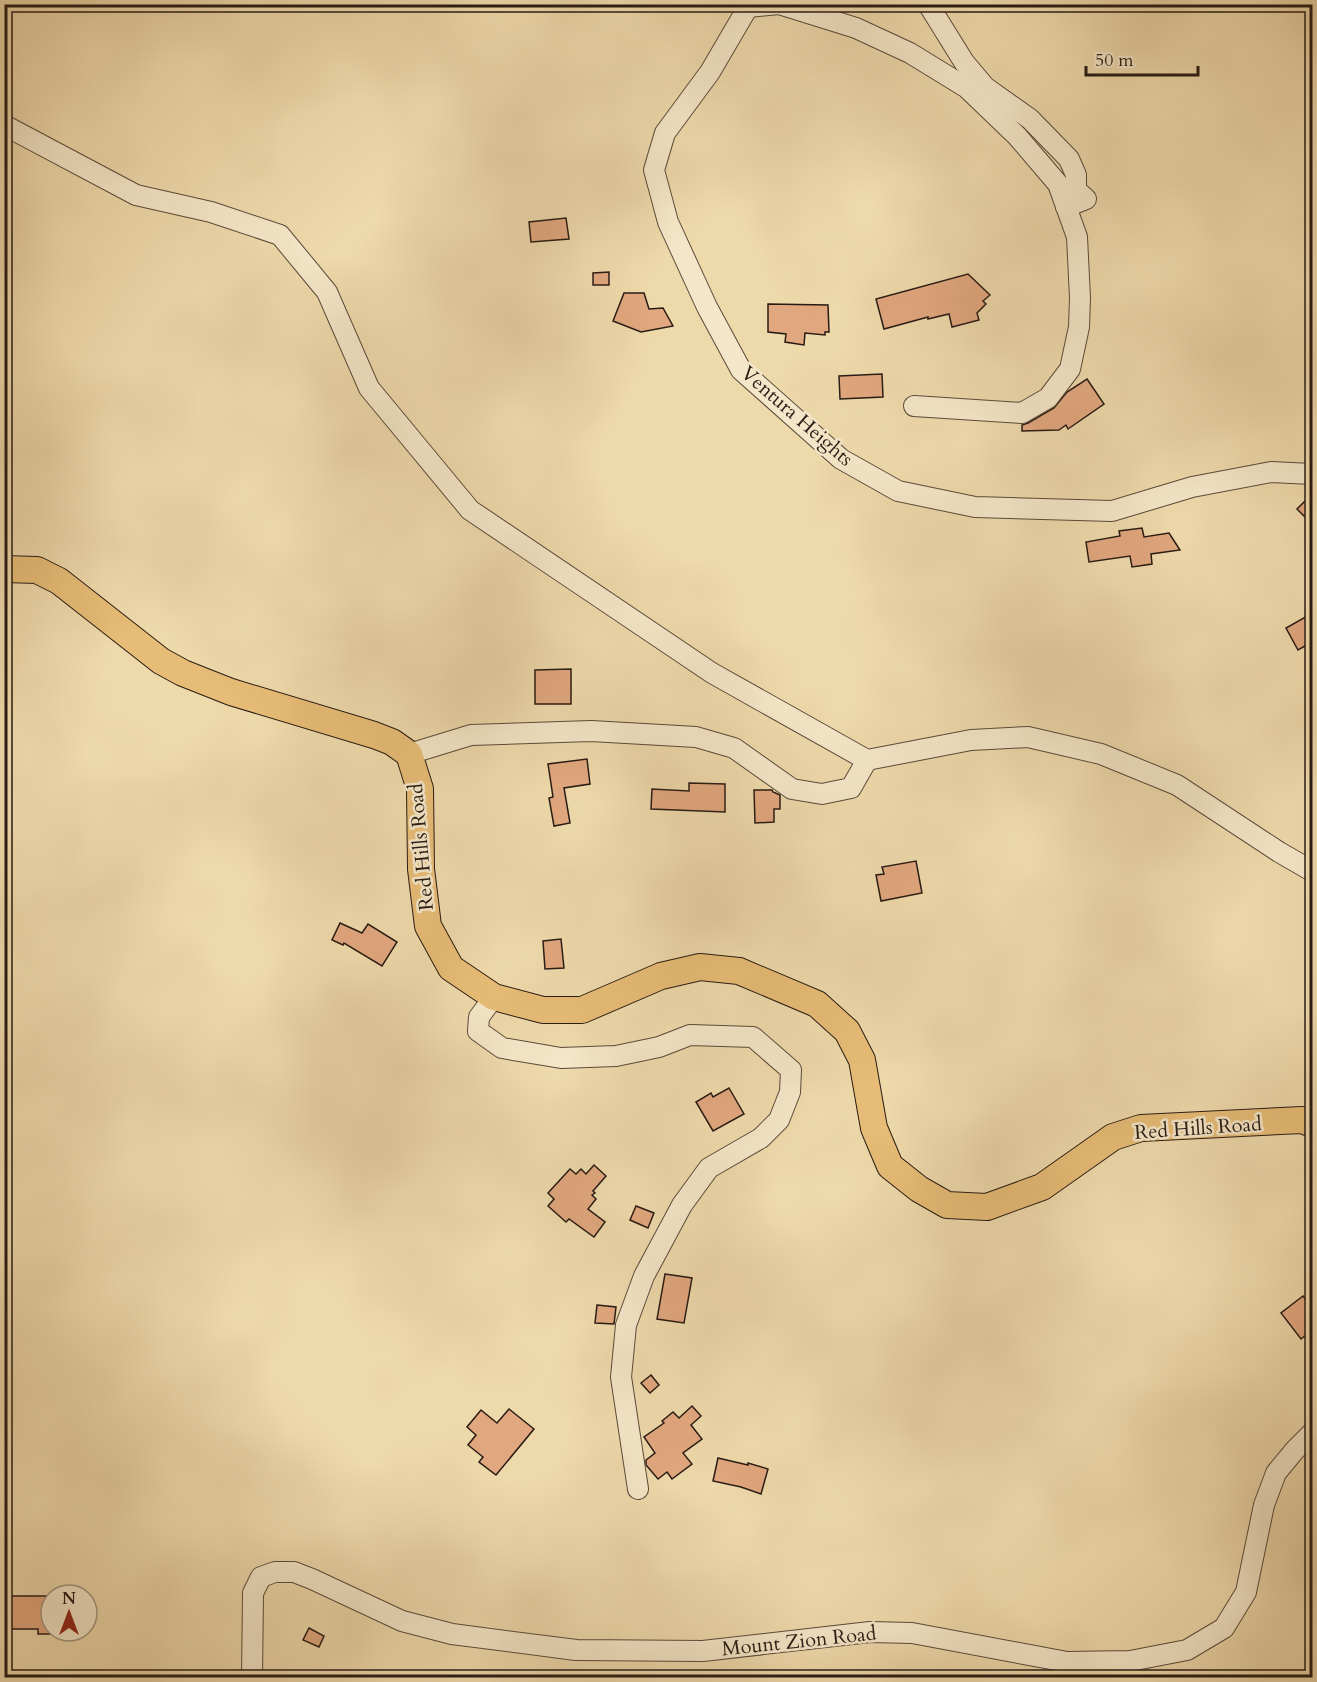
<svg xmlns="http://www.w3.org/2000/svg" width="1317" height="1682" font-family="Cardo,serif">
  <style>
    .building { fill: #e1a77e; stroke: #281b14; stroke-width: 1.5 }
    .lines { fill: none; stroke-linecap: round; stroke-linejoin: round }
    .minor-casing { stroke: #5a4a3a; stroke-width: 22 }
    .major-casing { stroke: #281b14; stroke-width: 28 }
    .minor { stroke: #f4e6c8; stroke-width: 20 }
    .major { stroke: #e7bc76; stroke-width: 26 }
    .labels { text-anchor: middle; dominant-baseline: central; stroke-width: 5; stroke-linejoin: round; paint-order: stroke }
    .street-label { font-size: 20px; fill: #281b14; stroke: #f4e6c8 }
  </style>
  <rect width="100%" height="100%" fill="#eed9ab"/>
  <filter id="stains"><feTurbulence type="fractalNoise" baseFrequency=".00333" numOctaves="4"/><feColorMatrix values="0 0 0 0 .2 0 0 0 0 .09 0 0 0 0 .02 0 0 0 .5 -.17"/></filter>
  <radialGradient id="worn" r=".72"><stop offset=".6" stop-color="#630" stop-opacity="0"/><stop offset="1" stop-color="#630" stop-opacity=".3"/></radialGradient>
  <g class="building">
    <path d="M566,218L569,239L531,242L529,222Z"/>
    <path d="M609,272V285H593V273Z"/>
    <path d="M968,274L990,295L983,301L986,304L977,313L979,320L952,327L949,314L928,319V317L884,329L876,299Z"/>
    <path d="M624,293H644L649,309L663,308L673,326L641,332L613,321Z"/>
    <path d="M768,304L828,305L829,332H825V335L805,333L804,345L785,342L786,334L768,332Z"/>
    <path d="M882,374L883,397L840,399L839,376Z"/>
    <path d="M1087,379L1104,404L1068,429L1066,425L1059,430L1022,431V425L1028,423L1054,408L1067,392Z"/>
    <path d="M1312,494V524L1297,509Z"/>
    <path d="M1142,528L1144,537L1169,533L1180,550L1151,554L1152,564L1132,567L1130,556L1089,562L1086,542L1120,536L1119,531Z"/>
    <path d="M1309,615L1312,621V642L1298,650L1286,628Z"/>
    <path d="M571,669V704H535V670Z"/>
    <path d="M587,759L590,784L564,788L570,823L554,826L549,798L553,797L548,764Z"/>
    <path d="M689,783L725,784V812L651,809L652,789L689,791Z"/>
    <path d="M754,790H772L773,792L780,795V809H774V822L755,823Z"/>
    <path d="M916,861L922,893L881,901L876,875L884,874L882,867Z"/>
    <path d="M340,923L362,933L368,924L397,942L382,966L344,943L343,945L332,940Z"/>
    <path d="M561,939L564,968L545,969L543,941Z"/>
    <path d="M729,1088L744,1114L713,1131L696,1102L711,1093L713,1097Z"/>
    <path d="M594,1165L606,1176L593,1191L595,1193L592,1195L596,1199L588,1209L605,1222L594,1237L569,1219L566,1222L548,1206L554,1199L548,1193L570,1169L576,1174L581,1169L586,1174Z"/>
    <path d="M636,1206L654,1213L648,1228L630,1220Z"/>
    <path d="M665,1274L692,1278L684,1323L657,1319Z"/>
    <path d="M1303,1296L1312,1308V1330L1301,1339L1281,1313Z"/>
    <path d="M597,1305L616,1307L614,1324L595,1323Z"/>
    <path d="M651,1375L659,1385L650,1393L641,1383Z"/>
    <path d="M692,1406L701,1416L691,1425L702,1439L683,1453L692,1464L672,1479L667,1472L658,1479L646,1465V1460L655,1453L644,1437L664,1423L662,1421L673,1412L679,1418Z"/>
    <path d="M509,1409L534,1429L496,1475L479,1462L483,1457L468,1445L476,1435L467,1427L481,1410L497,1423Z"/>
    <path d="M718,1458L748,1465V1463L768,1469L761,1494L741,1487L713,1481Z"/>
    <path d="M9,1596H51V1634H38V1629H9Z"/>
    <path d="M309,1628L324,1636L319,1647L303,1640Z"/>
  </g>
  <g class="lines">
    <defs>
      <g id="minor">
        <path d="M779,4L748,7L710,72L665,133L654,170L668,222L707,307L741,370L841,459L898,491L975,507L1112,511L1192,487L1271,472L1312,474"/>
        <path d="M779,4L856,28L910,53L967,88L1017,136L1058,184L1077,237L1080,298L1079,327L1070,369L1048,398L1022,413L914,406"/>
        <path d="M928,4L964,62L985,87L1030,119L1069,159L1076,175V190L1086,199L1066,207"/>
        <path d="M4,125L136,195L211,212L280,235L327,292L369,388L470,510L712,673L867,760"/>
        <path d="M409,754L471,735L591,731L696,737L734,748L792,789L822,794L851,788L867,760L971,740L1028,737L1101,754L1177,785L1279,852L1312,871"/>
        <path d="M494,997L479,1017L478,1031L502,1048L561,1058L616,1056L659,1047L690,1035L753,1037L791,1070L790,1092L779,1120L761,1138L709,1168L682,1205L644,1276L626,1325L621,1377L638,1489"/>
        <path d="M252,1678L253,1593L261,1577L275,1572H294L312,1579L402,1621L452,1634L576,1650L703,1651L870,1632L912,1633L1067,1662L1130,1661L1187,1650L1224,1628L1246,1592L1264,1505L1276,1473L1295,1450L1312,1433"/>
      </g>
      <path id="major" d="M4,569L37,570L59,581L161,661L183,673L231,692L374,735L392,742L409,754L420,789L421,869L428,926L451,968L494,997L543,1010H582L661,976L700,967L739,971L817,1004L847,1031L862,1060L874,1128L890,1166L919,1189L947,1205L987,1207L1042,1187L1113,1137L1141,1128L1302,1120L1312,1124"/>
    </defs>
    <use href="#minor" class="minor-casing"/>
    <use href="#major" class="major-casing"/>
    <use href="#minor" class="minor"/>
    <use href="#major" class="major"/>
  </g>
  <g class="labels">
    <g class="street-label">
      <text transform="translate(797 416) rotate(41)">Ventura Heights</text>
      <text transform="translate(421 847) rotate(-95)">Red Hills Road</text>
      <text transform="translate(1198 1128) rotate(-4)">Red Hills Road</text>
      <text transform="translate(799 1641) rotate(-6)">Mount Zion Road</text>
    </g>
  </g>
  <rect width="1317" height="1682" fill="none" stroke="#eed9ab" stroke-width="24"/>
  <rect x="6" y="6" width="1305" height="1670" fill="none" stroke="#281b14" stroke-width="3"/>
  <rect x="12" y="12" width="1293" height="1658" fill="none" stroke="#281b14" stroke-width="1.5"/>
  <g transform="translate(69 1613)"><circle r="28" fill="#f4e6c8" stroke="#a29580" stroke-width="1.5"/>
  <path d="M0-4.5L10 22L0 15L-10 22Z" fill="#8f2418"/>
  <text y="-9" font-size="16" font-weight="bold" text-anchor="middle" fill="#281b14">N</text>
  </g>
  <path d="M1086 66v9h112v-9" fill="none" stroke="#281b14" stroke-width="3"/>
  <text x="1095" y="66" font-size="18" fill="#281b14" stroke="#f4e6c8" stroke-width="4.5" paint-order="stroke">50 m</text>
  <rect width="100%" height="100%" filter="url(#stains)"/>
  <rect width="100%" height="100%" fill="url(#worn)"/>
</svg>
